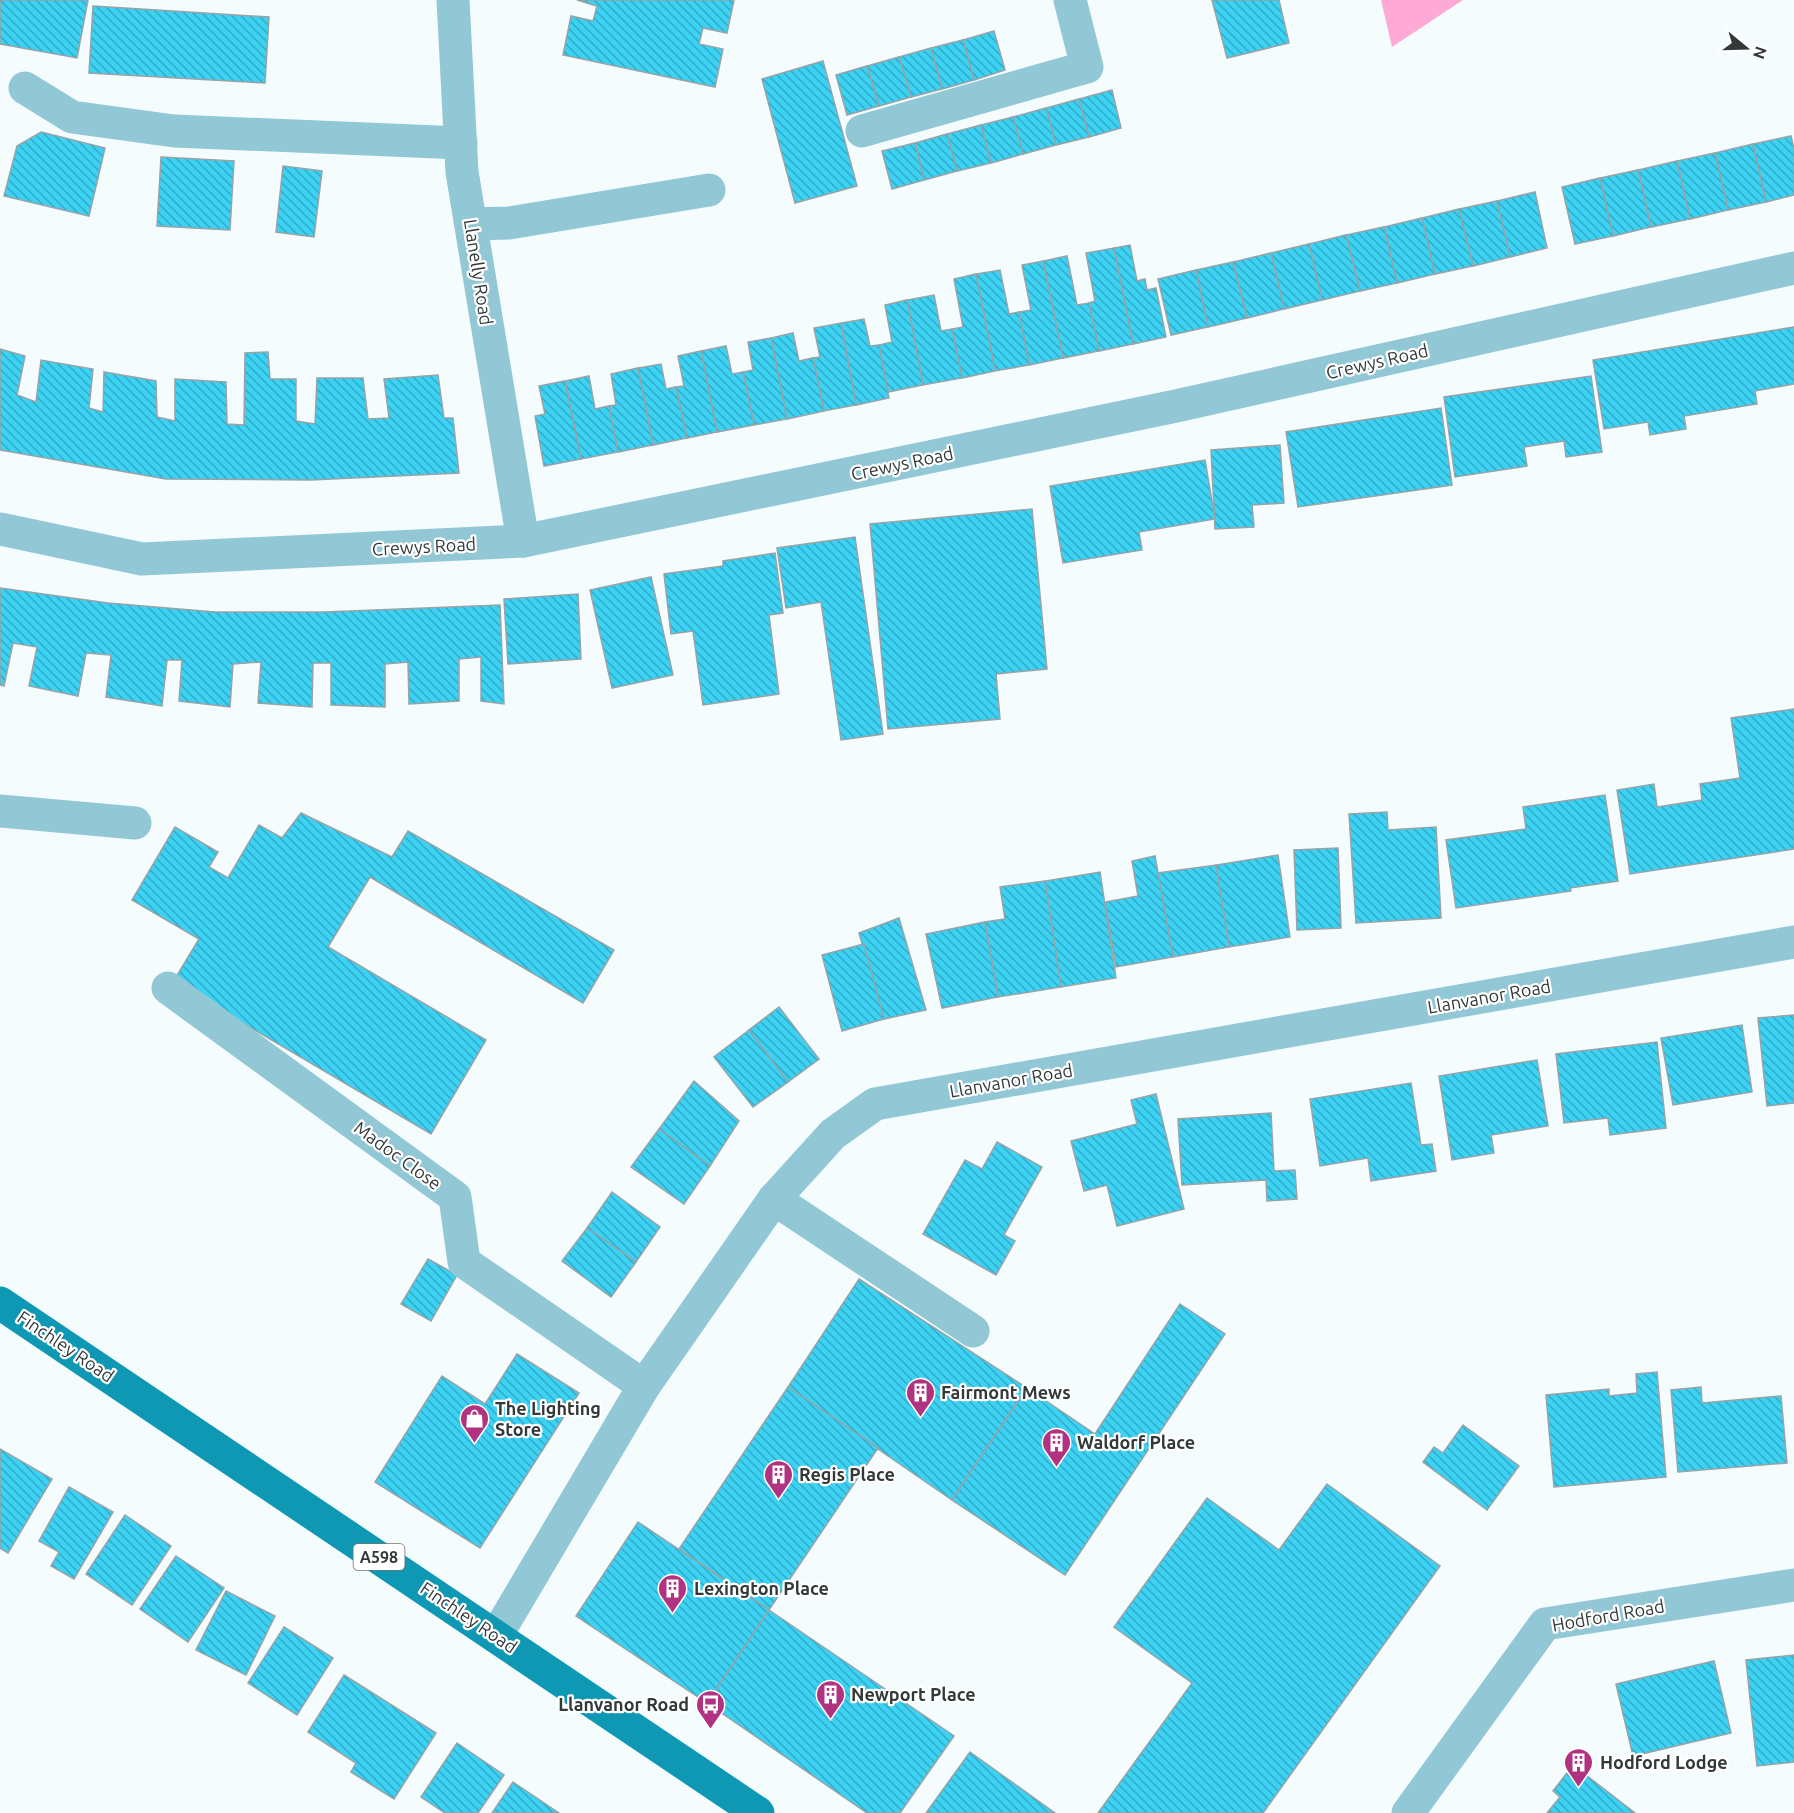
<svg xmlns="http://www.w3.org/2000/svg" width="1794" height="1813" font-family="Ubuntu,sans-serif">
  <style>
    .green { fill: #ffa9d7 }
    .building { fill: url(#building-back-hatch); stroke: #97a3a6; stroke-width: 1.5 }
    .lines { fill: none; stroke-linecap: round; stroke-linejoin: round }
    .minor { stroke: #92c7d5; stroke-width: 33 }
    .major { stroke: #0e98b3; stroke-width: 33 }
    .labels { text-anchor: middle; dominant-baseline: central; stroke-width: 4.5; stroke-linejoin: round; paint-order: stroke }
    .shield { fill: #fff; stroke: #707474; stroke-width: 1.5 }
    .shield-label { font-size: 16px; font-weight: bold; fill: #333839 }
    .street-label { font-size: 18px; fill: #333839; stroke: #fff }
    .poi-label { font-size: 18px; font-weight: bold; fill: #333839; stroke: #fff; text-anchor: start }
  </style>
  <defs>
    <pattern id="building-back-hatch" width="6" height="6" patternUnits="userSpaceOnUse" patternTransform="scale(1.5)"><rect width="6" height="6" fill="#3bd2f3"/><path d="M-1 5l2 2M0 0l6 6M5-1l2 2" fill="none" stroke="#32abc6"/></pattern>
  </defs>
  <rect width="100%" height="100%" fill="#f4fcfe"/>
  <path class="green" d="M1381,0H1463L1392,47Z"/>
  <g class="building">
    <path d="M0,0H88L77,58L0,44Z"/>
    <path d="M577,0H734L727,33L703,28L699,44L723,49L715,87L563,55L571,16L593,21L597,6Z"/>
    <path d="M1212,0H1279L1289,43L1227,58Z"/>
    <path d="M93,6L269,17L265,83L89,73Z"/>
    <path d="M994,31L1005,70L974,80L963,40Z"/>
    <path d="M963,40L974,80L942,89L931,48Z"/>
    <path d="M931,48L942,89L911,97L899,57Z"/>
    <path d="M899,57L911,97L879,106L867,66Z"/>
    <path d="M823,61L857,186L795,203L762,79Z"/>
    <path d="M867,66L879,106L847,115L836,75Z"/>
    <path d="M1112,90L1121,128L1089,137L1079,99Z"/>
    <path d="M1079,99L1089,137L1056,145L1046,108Z"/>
    <path d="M1046,108L1056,145L1023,154L1013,117Z"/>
    <path d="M1013,117L1023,154L991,163L981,125Z"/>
    <path d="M981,125L991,163L957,171L947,134Z"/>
    <path d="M41,132L105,148L89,216L4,196L17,146Z"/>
    <path d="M947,134L957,171L924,180L915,143Z"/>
    <path d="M1791,136L1794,149V195L1766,202L1753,144Z"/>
    <path d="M915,143L924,180L892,189L882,151Z"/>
    <path d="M1753,144L1766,202L1728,210L1715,153Z"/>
    <path d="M1715,153L1728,210L1690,219L1677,161Z"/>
    <path d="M161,157L234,161L230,230L157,226Z"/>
    <path d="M1677,161L1690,219L1651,227L1638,170Z"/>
    <path d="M283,166L322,171L314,237L276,232Z"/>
    <path d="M1638,170L1651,227L1613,236L1600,178Z"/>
    <path d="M1600,178L1613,236L1575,244L1562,187Z"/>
    <path d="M1535,192L1547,248L1510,257L1497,201Z"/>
    <path d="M1497,201L1510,257L1473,266L1459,209Z"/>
    <path d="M1459,209L1473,266L1435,274L1422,218Z"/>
    <path d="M1422,218L1435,274L1397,283L1384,227Z"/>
    <path d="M1384,227L1397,283L1360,291L1346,235Z"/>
    <path d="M1346,235L1360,291L1322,300L1309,244Z"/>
    <path d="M1309,244L1322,300L1284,309L1271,253Z"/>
    <path d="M1130,245L1137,281L1145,279L1147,290L1156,288L1166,337L1133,344L1114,248Z"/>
    <path d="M1114,248L1133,344L1099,351L1089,303L1095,301L1086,253Z"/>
    <path d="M1271,253L1284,309L1247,318L1233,262Z"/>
    <path d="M1067,256L1077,305L1089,303L1099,351L1063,358L1043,261Z"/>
    <path d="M1043,261L1063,358L1029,365L1019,312L1031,310L1022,265Z"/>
    <path d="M1233,262L1247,318L1208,327L1196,270Z"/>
    <path d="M1000,270L1009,314L1019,312L1029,365L995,371L976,274Z"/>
    <path d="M1196,270L1208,327L1171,335L1158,279Z"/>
    <path d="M976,274L995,371L962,378L952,329L963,327L954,279Z"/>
    <path d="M934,295L941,331L952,329L962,378L923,385L907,300Z"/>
    <path d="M907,300L923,385L888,392L879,345L892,342L885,305Z"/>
    <path d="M864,319L870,346L879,345L889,398L856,405L841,323Z"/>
    <path d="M841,323L856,405L824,411L813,358L820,357L814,328Z"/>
    <path d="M1794,327V384L1755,391L1757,404L1684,416L1686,429L1650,435L1648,422L1604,429L1593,360Z"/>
    <path d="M793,333L799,361L813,358L824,411L787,419L771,338Z"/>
    <path d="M771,338L787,419L754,425L743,372L753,370L748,342Z"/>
    <path d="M726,346L732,374L743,372L754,425L717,432L701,351Z"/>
    <path d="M0,349L25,356L17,395L36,402L41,360L93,369L89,408L103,412L104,372L156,381L157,417L175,421V379L226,382L227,424L244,425L245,353L268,352L270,379H296V421L315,424L317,378H363L368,419L389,418L384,379L438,375L444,418H453L459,473L311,480L166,479L0,450Z"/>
    <path d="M701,351L717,432L687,438L676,387L684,386L678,356Z"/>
    <path d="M661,364L666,389L676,387L687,438L653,445L638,368Z"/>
    <path d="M638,368L653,445L618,452L609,406L616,405L611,374Z"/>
    <path d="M589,376L595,409L609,406L618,452L581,459L565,381Z"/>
    <path d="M1591,376L1602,452L1566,457L1564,441L1524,447L1527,466L1455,477L1444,397Z"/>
    <path d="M565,381L581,459L544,466L535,416L545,414L539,386Z"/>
    <path d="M1441,408L1452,485L1298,507L1286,432Z"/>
    <path d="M1280,445L1284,503L1252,505L1254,527L1215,529L1211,450Z"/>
    <path d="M1205,460L1215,519L1139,532L1142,550L1063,563L1050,486Z"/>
    <path d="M1032,509L1047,669L996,674L1000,719L888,729L870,524Z"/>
    <path d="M855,537L883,734L841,740L821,602L786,608L777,548Z"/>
    <path d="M775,553L783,613L769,615L779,694L703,705L693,631L671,634L664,574L723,566V561Z"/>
    <path d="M651,577L673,675L612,688L590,590Z"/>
    <path d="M0,588L108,603L215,612H324L500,605L504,704L481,701V657L459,659V701L409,704L408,662L385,664V707L331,705V663H313L312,707L258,703L261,662L233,664L230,707L179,701L182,660H167L162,706L106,697L111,655L86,653L78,696L29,686L37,647L13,643L4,686L0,685Z"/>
    <path d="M578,594L581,659L508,664L504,599Z"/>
    <path d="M1794,709V849L1630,874L1617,790L1654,784L1657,807L1702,800L1700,784L1740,778L1731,718Z"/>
    <path d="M1605,795L1618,881L1570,888L1571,891L1456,908L1446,840L1526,829L1523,807Z"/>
    <path d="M1387,812L1388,830L1436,827L1441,918L1356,923L1349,814Z"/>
    <path d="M301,813L392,857L408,831L614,950L583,1003L370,877L328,947L486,1040L431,1134L173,982L199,939L132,900L175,827L218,852L209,867L228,878L259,825L282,838Z"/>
    <path d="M1338,848L1341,928L1297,930L1294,850Z"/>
    <path d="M1278,855L1290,937L1229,947L1216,865Z"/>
    <path d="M1155,856L1173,957L1116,967L1105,902L1138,896L1132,861Z"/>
    <path d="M1216,865L1229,947L1173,957L1158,873Z"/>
    <path d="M1100,872L1116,978L1061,987L1045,881Z"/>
    <path d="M1045,881L1061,987L998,997L985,922L1005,919L1000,887Z"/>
    <path d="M899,918L926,1010L884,1019L859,933Z"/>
    <path d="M985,922L998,997L942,1008L926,934Z"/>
    <path d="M864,944L884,1019L842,1031L822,955Z"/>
    <path d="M779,1007L819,1059L788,1082L749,1030Z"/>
    <path d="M1794,1015V1103L1767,1106L1758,1018Z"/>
    <path d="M1742,1025L1752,1092L1673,1105L1661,1038Z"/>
    <path d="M749,1030L788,1082L753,1107L714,1057Z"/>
    <path d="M1657,1042L1666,1128L1610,1135L1608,1118L1564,1123L1556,1054Z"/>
    <path d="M1537,1060L1548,1126L1491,1135L1494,1153L1452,1160L1439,1076Z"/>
    <path d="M694,1081L739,1121L710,1166L659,1129Z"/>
    <path d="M1411,1083L1421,1145L1432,1144L1436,1171L1371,1181L1368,1158L1320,1166L1310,1099Z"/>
    <path d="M1156,1094L1184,1209L1117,1226L1107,1185L1084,1191L1071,1141L1137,1124L1131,1100Z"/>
    <path d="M1271,1113L1274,1171L1295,1170L1297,1199L1267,1201L1266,1180L1182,1185L1178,1119Z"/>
    <path d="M659,1129L710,1166L684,1204L631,1167Z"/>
    <path d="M997,1142L1042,1167L1004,1235L1015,1241L996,1275L923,1234L965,1160L982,1169Z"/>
    <path d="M612,1192L660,1227L636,1262L587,1228Z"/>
    <path d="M587,1228L636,1262L611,1297L562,1261Z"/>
    <path d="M428,1259L457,1275L431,1321L401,1304Z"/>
    <path d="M859,1279L1027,1388L952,1500L788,1387Z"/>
    <path d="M1180,1304L1225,1334L1065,1575L952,1500L1027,1388L1095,1434Z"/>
    <path d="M517,1354L579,1393L480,1548L375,1482L442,1376L485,1404Z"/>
    <path d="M1657,1372L1666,1477L1554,1487L1546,1395L1609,1389V1396L1637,1393L1636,1374Z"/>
    <path d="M788,1387L878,1448L769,1610L679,1549Z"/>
    <path d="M1701,1387L1702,1403L1781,1396L1787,1463L1678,1472L1671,1390Z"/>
    <path d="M1463,1425L1519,1466L1487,1510L1423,1462L1434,1447L1443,1453Z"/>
    <path d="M0,1449L52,1479L8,1553L0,1548Z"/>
    <path d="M1327,1484L1440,1566L1263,1813H1098L1192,1683L1114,1627L1207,1498L1279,1550Z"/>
    <path d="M69,1487L113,1512L74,1579L51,1566L59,1552L39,1541Z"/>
    <path d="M125,1515L171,1546L132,1605L86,1574Z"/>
    <path d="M638,1522L769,1610L707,1703L576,1616Z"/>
    <path d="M176,1556L224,1588L188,1642L140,1609Z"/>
    <path d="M226,1591L275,1616L246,1675L196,1650Z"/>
    <path d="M769,1610L954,1736L900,1813H867L707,1703Z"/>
    <path d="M284,1627L333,1658L297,1715L248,1683Z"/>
    <path d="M1794,1655V1762L1757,1766L1746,1660Z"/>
    <path d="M1714,1661L1731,1733L1633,1756L1616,1684Z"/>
    <path d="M344,1675L436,1733L394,1799L351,1772L356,1763L308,1732Z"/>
    <path d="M457,1743L504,1775L478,1813H445L421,1797Z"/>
    <path d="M970,1752L1055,1813H926Z"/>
    <path d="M1573,1765L1635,1813H1547L1560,1797L1553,1791Z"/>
    <path d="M513,1782L559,1813H492Z"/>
  </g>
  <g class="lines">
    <g class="minor">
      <path d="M453,0L462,172L523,541"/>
      <path d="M25,88L72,117L174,131L461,143"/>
      <path d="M862,131L1087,67L1070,0"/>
      <path d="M471,224L509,223L709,190"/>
      <path d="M0,529L142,559L523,541L1176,406L1794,268"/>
      <path d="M0,811L135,823"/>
      <path d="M168,988L455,1197L464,1262L644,1386"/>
      <path d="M774,1199L973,1331"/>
      <path d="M496,1636L644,1386L774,1199L833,1134L875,1104L1794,942"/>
      <path d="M1408,1813L1545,1624L1794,1585"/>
    </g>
    <path class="major" d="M0,1303L758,1813"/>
  </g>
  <defs>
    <symbol id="building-pin" viewBox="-11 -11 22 30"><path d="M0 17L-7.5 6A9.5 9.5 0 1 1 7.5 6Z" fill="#b03281" stroke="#fff"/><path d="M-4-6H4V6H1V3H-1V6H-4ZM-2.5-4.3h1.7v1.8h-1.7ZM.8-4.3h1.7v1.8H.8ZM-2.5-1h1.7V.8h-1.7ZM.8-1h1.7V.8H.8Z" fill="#fff"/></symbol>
    <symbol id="shop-pin" viewBox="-11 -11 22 30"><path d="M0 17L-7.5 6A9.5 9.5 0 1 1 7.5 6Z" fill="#b03281" stroke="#fff"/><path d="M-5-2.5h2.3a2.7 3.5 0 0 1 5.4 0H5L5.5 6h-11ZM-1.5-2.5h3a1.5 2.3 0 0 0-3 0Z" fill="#fff"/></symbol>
    <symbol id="bus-pin" viewBox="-11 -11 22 30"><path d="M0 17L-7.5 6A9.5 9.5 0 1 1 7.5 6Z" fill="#b03281" stroke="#fff"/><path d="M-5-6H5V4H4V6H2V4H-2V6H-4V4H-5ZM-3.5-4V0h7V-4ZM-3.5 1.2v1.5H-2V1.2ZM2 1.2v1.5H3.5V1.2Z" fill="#fff"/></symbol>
  </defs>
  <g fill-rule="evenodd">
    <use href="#building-pin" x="904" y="1376" width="33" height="45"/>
    <use href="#shop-pin" x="458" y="1402" width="33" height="45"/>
    <use href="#building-pin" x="1040" y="1426" width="33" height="45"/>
    <use href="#building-pin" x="762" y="1458" width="33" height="45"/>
    <use href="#building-pin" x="656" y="1572" width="33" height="45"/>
    <use href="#building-pin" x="814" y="1678" width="33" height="45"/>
    <use href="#bus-pin" x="694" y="1688" width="33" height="45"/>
    <use href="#building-pin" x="1562" y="1746" width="33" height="45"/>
  </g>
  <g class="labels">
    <rect class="shield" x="353.5" y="1544" width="51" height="26" rx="4.5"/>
    <g class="shield-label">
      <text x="379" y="1557">A598</text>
    </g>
    <g class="street-label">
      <text transform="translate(479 272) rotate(81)">Llanelly Road</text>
      <text transform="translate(1377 361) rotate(-13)">Crewys Road</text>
      <text transform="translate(902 463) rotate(-12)">Crewys Road</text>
      <text transform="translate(424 546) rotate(-3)">Crewys Road</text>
      <text transform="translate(1489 996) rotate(-10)">Llanvanor Road</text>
      <text transform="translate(1011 1080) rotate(-10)">Llanvanor Road</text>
      <text transform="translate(398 1155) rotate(36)">Madoc Close</text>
      <text transform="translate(66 1346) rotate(34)">Finchley Road</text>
      <text transform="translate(1608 1615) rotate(-10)">Hodford Road</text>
      <text transform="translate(469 1617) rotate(34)">Finchley Road</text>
    </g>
    <g class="poi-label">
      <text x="941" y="1392">Fairmont Mews</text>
      <text x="495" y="1408">The Lighting<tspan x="495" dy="21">Store</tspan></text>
      <text x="1077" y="1442">Waldorf Place</text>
      <text x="799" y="1474">Regis Place</text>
      <text x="694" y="1588">Lexington Place</text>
      <text x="851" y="1694">Newport Place</text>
      <text x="689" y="1704" text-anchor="end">Llanvanor Road</text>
      <text x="1600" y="1762">Hodford Lodge</text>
    </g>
  </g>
  <g transform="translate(1746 48) rotate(109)" stroke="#ffffff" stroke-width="4.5" paint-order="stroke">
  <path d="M0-4.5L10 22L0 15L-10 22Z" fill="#333839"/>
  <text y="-9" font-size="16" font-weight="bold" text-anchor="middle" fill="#333839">N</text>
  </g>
</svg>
